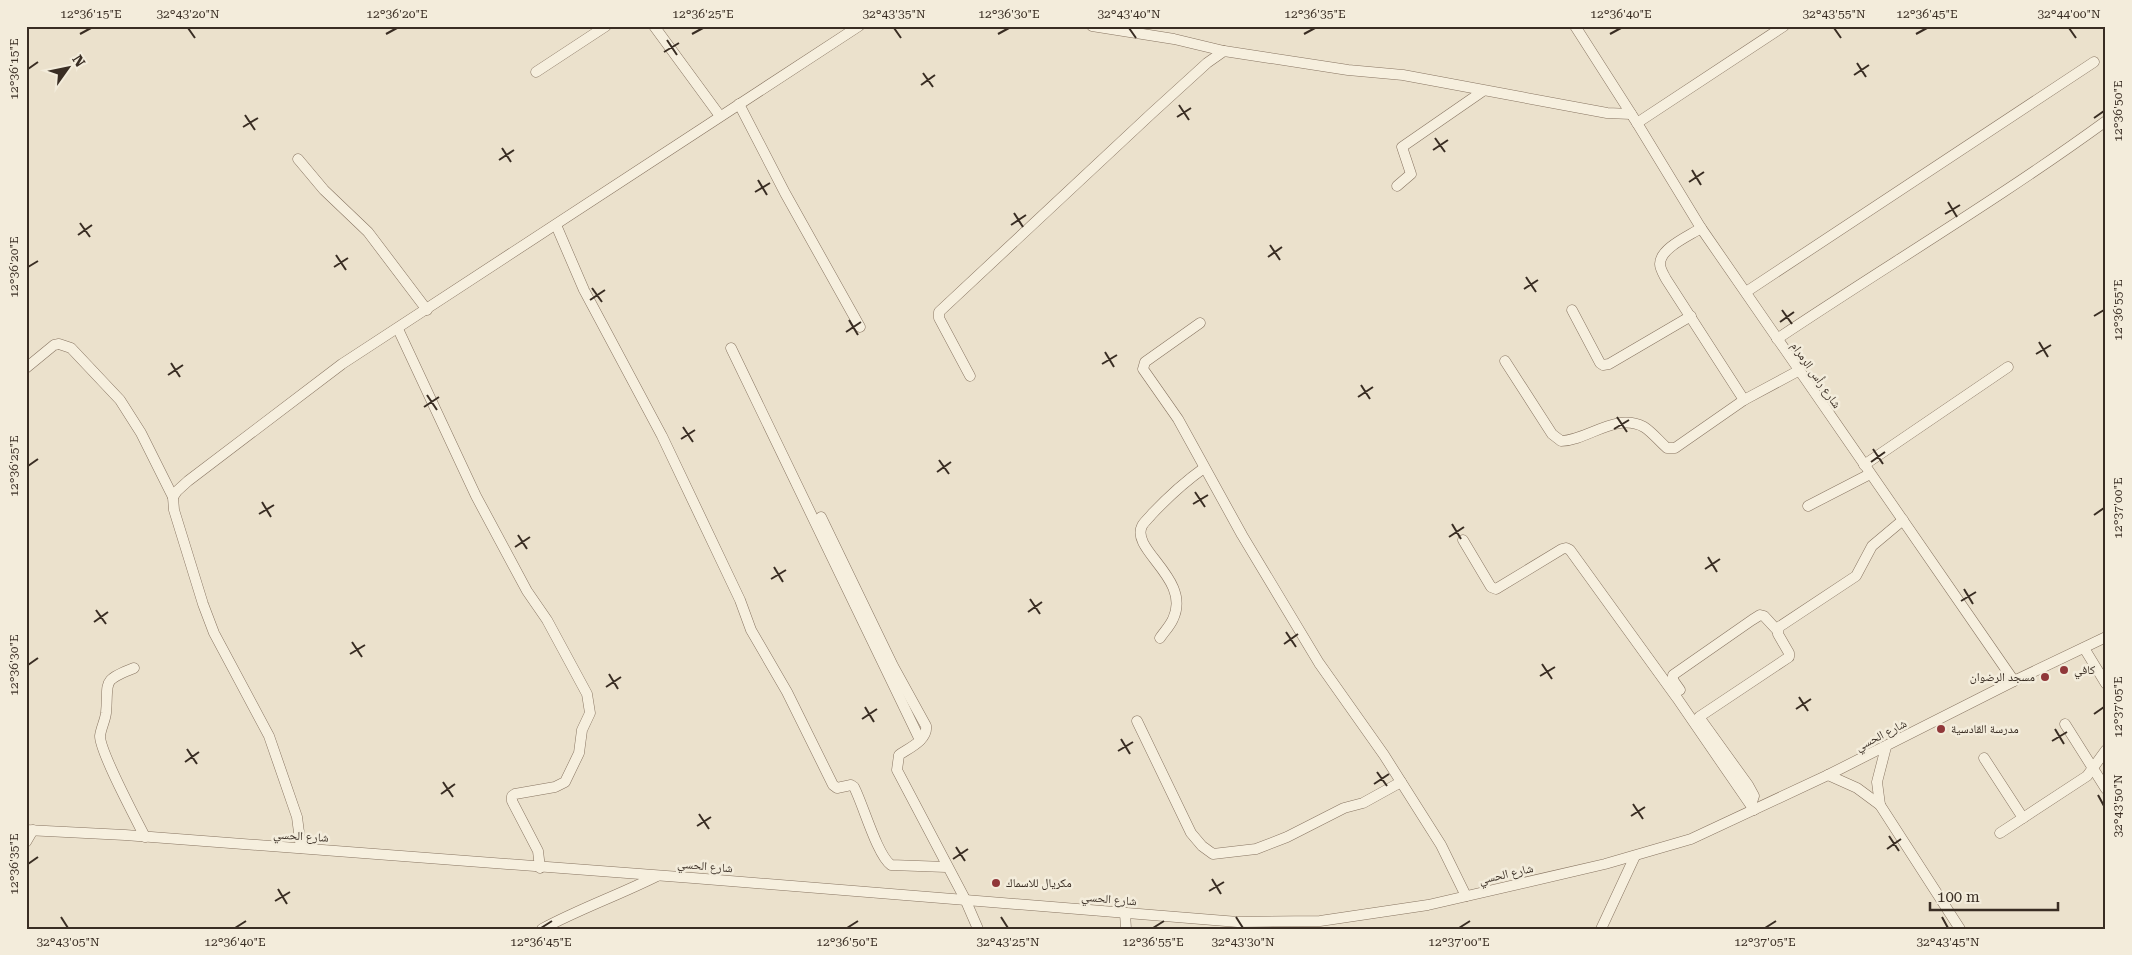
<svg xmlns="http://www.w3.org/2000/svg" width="2132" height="955" font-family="'Roboto Serif','Noto Naskh Arabic',serif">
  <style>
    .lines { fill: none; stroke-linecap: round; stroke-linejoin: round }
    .minor-casing { stroke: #877461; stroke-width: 11 }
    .minor { stroke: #f6efde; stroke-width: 10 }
    .ticks { fill: none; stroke: #392d23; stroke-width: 2 }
    .poi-dot { fill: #903739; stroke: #f3ecdb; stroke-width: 2 }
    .labels { text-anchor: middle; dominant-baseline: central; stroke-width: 5; stroke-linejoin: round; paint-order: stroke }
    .street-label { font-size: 12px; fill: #392d23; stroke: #f3ecdb }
    .poi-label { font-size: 12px; fill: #392d23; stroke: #f3ecdb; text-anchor: start }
    .neatline { fill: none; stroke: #392d23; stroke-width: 2 }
    .ticks-label { font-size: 12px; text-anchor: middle; fill: #392d23 }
  </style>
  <rect width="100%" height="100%" fill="#ebe1cc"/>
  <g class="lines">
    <defs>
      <g id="minor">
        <path d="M654,26L720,116"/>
        <path d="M1092,26L1174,39L1224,51"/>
        <path d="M1575,26L1637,123L1701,228L2014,681"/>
        <path d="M536,72L606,26"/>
        <path d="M739,104L785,193L860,327"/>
        <path d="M1637,123L1784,26"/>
        <path d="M298,159L324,190L368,232L427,310"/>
        <path d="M1397,186L1411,174L1402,147L1483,91"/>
        <path d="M556,225L584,290L662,436L740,600L751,630L787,692L833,785L837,788L851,785L854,787C863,804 877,855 891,865L946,867"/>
        <path d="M1701,228C1689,236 1660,248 1660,264C1660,269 1664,275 1666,279L1744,400"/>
        <path d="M1746,292L2094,62"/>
        <path d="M1572,310L1600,363L1603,365L1609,364L1691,316"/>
        <path d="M1200,323L1145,362L1143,369L1178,419L1242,535L1319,663L1384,755L1441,845L1466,896"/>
        <path d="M398,329L476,496L527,591L547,620L587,694L590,713L582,730L579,753L565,782L555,787L515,794L512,796V801L538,851L540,868"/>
        <path d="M1777,339C1886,266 1999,199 2106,121"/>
        <path d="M731,348L920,740"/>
        <path d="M1505,361L1552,434L1561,441C1589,440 1615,412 1644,427C1652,432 1660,442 1667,448H1675L1744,400L1798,371"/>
        <path d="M26,368L54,345L59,344L71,348L120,400L141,433L173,497"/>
        <path d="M970,376L939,318V312L1151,114L1207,63L1224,51L1348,70L1403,75L1607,113L1631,114"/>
        <path d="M1864,465L2008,367"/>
        <path d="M1808,506L1870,474"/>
        <path d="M821,517L893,666L926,726C928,740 909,748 899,755L897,770L965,899L978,929"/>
        <path d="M1463,540L1491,587L1496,589L1562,549L1566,548L1570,550L1677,698L1754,810"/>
        <path d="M1160,638C1164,632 1170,626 1173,619C1192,579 1130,550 1142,526C1144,522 1149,518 1152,514C1170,495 1183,483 1204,468"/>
        <path d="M2084,648L2106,684"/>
        <path d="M134,668C100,681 109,682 106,713C105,721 101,728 100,736C100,752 136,819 145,837"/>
        <path d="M1680,690L1673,680V675L1752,620L1760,615L1764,616L1777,630"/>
        <path d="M1137,721L1191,833L1202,846L1213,854L1256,849L1287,837L1344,808L1363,803L1401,782"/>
        <path d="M2065,724L2106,789"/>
        <path d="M1984,758L2023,818"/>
        <path d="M1828,775L1857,788L1880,805L1960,929"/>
        <path d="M1751,805L1754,796L1748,785L1699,717L1789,657V653L1778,634L1779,627L1856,576L1872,546L1903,520"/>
        <path d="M1880,805L1877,782L1886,747"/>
        <path d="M26,830L125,835L693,878L1238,922L1320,921L1428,905L1605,864L1691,839L1828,775L2014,681L2106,637"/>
        <path d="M2000,833L2087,776L2106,750"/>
        <path d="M26,842L33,830"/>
        <path d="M301,848L297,817L269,736L214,633L203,604L174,510L173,497L177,491L188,481L342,364L859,26"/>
        <path d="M1125,913L1126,929"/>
        <path d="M542,929C579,909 619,895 657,876"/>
        <path d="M1601,929L1635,856"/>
      </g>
    </defs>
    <use href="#minor" class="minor-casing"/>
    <use href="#minor" class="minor"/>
  </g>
  <path class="ticks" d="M188,28L195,38M894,28L901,38M1129,28L1136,38M1834,28L1841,38M2069,28L2076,38M80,34L91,28M386,34L397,28M692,34L703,28M998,34L1009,28M1304,34L1315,28M1610,34L1621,28M1916,34L1927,28M667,40L677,55M664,52L679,43M1857,63L1866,77M28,69L38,62M923,73L933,87M1854,75L1869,65M921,85L935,75M1179,105L1189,120M245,115L255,130M1177,117L1191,108M2094,118L2104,111M243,127L258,118M1435,138L1445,152M502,148L511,162M1433,150L1448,140M499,160L514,150M1692,170L1701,185M758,180L767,195M1689,182L1704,172M755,192L770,183M1948,202L1957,217M1014,213L1023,227M1945,214L1960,205M80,223L90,237M1011,225L1026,215M78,235L92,225M1270,245L1280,260M336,255L346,270M1268,257L1282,247M28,267L38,261M334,267L348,258M1526,277L1536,292M592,288L602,302M1524,289L1538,280M590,300L605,290M1782,310L1792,324M2094,316L2104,310M849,320L858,335M1780,322L1794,312M846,332L861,322M2039,342L2048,357M1105,352L1114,367M2036,354L2051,345M171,363L180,377M1102,364L1117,355M168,375L183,365M1361,385L1370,399M427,395L437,410M1358,397L1373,387M424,407L439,397M1617,417L1627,432M683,427L693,442M1614,429L1629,420M681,439L695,430M1873,449L1883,464M939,460L949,474M1871,462L1885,452M28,466L38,459M937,472L951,462M1195,492L1205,507M262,502L271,517M1193,504L1208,495M259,514L274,505M2094,515L2104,508M1452,524L1461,539M518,535L527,549M1449,537L1464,527M515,547L530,537M1708,557L1717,572M774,567L783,582M1705,569L1720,559M771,579L786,570M1964,589L1973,604M1030,599L1040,614M1961,601L1976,592M96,610L106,624M1028,612L1042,602M94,622L108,612M1286,632L1296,647M352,642L362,657M1284,644L1298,634M350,654L365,645M1542,664L1552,679M28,665L38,658M609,674L618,689M1540,676L1555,667M606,687L621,677M1799,697L1808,711M865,707L874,722M1796,709L1811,699M2094,714L2104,707M862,719L877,709M2055,729L2064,744M1121,739L1130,754M2052,741L2067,732M187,749L197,764M1118,751L1133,742M185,762L199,752M1377,772L1387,786M443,782L453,797M1374,784L1389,774M441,794L455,784M2098,795L2104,806M1633,804L1643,819M699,814L709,829M1631,816L1645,807M697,826L711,817M1889,836L1899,851M956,847L965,861M1887,849L1901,839M953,859L968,849M28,864L38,857M1212,879L1221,894M278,889L287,904M1209,891L1224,882M275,901L290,892M61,917L68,928M1001,917L1008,928M1236,917L1243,928M1942,917L1948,928M235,928L246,921M541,928L552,921M847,928L858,921M1153,928L1164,921M1459,928L1470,921M1765,928L1776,921"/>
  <g class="poi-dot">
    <circle cx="2064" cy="670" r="5"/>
    <circle cx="2045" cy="677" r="5"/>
    <circle cx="1941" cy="729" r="5"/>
    <circle cx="996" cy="883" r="5"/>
  </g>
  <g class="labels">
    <g class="street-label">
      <text transform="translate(1816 375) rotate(55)">شارع رأس الرمرام</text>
      <text transform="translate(1881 735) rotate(-27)">شارع الحسي</text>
      <text transform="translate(301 836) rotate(4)">شارع الحسي</text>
      <text transform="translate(705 866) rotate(5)">شارع الحسي</text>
      <text transform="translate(1506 874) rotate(-13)">شارع الحسي</text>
      <text transform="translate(1109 899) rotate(5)">شارع الحسي</text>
    </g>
    <g class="poi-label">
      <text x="2074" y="670">كافي</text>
      <text x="2035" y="677" text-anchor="end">مسجد الرضوان</text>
      <text x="1951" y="729">مدرسة القادسية</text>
      <text x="1006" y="883">مكريال للاسماك</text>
    </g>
  </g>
  <rect width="2132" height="955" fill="none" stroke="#f3ecdb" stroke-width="55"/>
  <g transform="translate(68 68) rotate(57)" stroke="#f3ecdb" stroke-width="4" paint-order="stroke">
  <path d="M0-4L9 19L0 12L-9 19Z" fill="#392d23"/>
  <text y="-8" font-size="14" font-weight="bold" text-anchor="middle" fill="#392d23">N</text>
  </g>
  <path d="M1930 902v8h128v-8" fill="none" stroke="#392d23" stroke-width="2.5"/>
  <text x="1937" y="902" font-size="15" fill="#392d23" stroke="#f3ecdb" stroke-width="4" paint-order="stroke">100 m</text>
  <rect x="28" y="28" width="2076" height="900" class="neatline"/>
  <g class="ticks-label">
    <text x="91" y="18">12°36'15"E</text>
    <text x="188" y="18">32°43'20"N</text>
    <text x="397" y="18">12°36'20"E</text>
    <text x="703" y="18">12°36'25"E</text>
    <text x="894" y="18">32°43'35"N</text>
    <text x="1009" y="18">12°36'30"E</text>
    <text x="1129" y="18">32°43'40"N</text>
    <text x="1315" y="18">12°36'35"E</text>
    <text x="1621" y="18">12°36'40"E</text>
    <text x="1834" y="18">32°43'55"N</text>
    <text x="1927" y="18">12°36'45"E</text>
    <text x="2069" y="18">32°44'00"N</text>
    <text transform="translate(14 69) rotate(-90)" y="4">12°36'15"E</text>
    <text transform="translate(2118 111) rotate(-90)" y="4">12°36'50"E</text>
    <text transform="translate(14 267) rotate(-90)" y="4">12°36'20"E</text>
    <text transform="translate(2118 310) rotate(-90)" y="4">12°36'55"E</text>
    <text transform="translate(14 466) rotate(-90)" y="4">12°36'25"E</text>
    <text transform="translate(2118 508) rotate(-90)" y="4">12°37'00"E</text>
    <text transform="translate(14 665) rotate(-90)" y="4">12°36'30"E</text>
    <text transform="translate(2118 707) rotate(-90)" y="4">12°37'05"E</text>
    <text transform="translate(2118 806) rotate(-90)" y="4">32°43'50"N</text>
    <text transform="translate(14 864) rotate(-90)" y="4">12°36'35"E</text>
    <text x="68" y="946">32°43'05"N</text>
    <text x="235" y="946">12°36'40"E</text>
    <text x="541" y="946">12°36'45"E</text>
    <text x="847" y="946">12°36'50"E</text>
    <text x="1008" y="946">32°43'25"N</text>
    <text x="1153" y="946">12°36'55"E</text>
    <text x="1243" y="946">32°43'30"N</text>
    <text x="1459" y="946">12°37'00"E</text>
    <text x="1765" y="946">12°37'05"E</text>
    <text x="1948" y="946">32°43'45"N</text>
  </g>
</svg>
